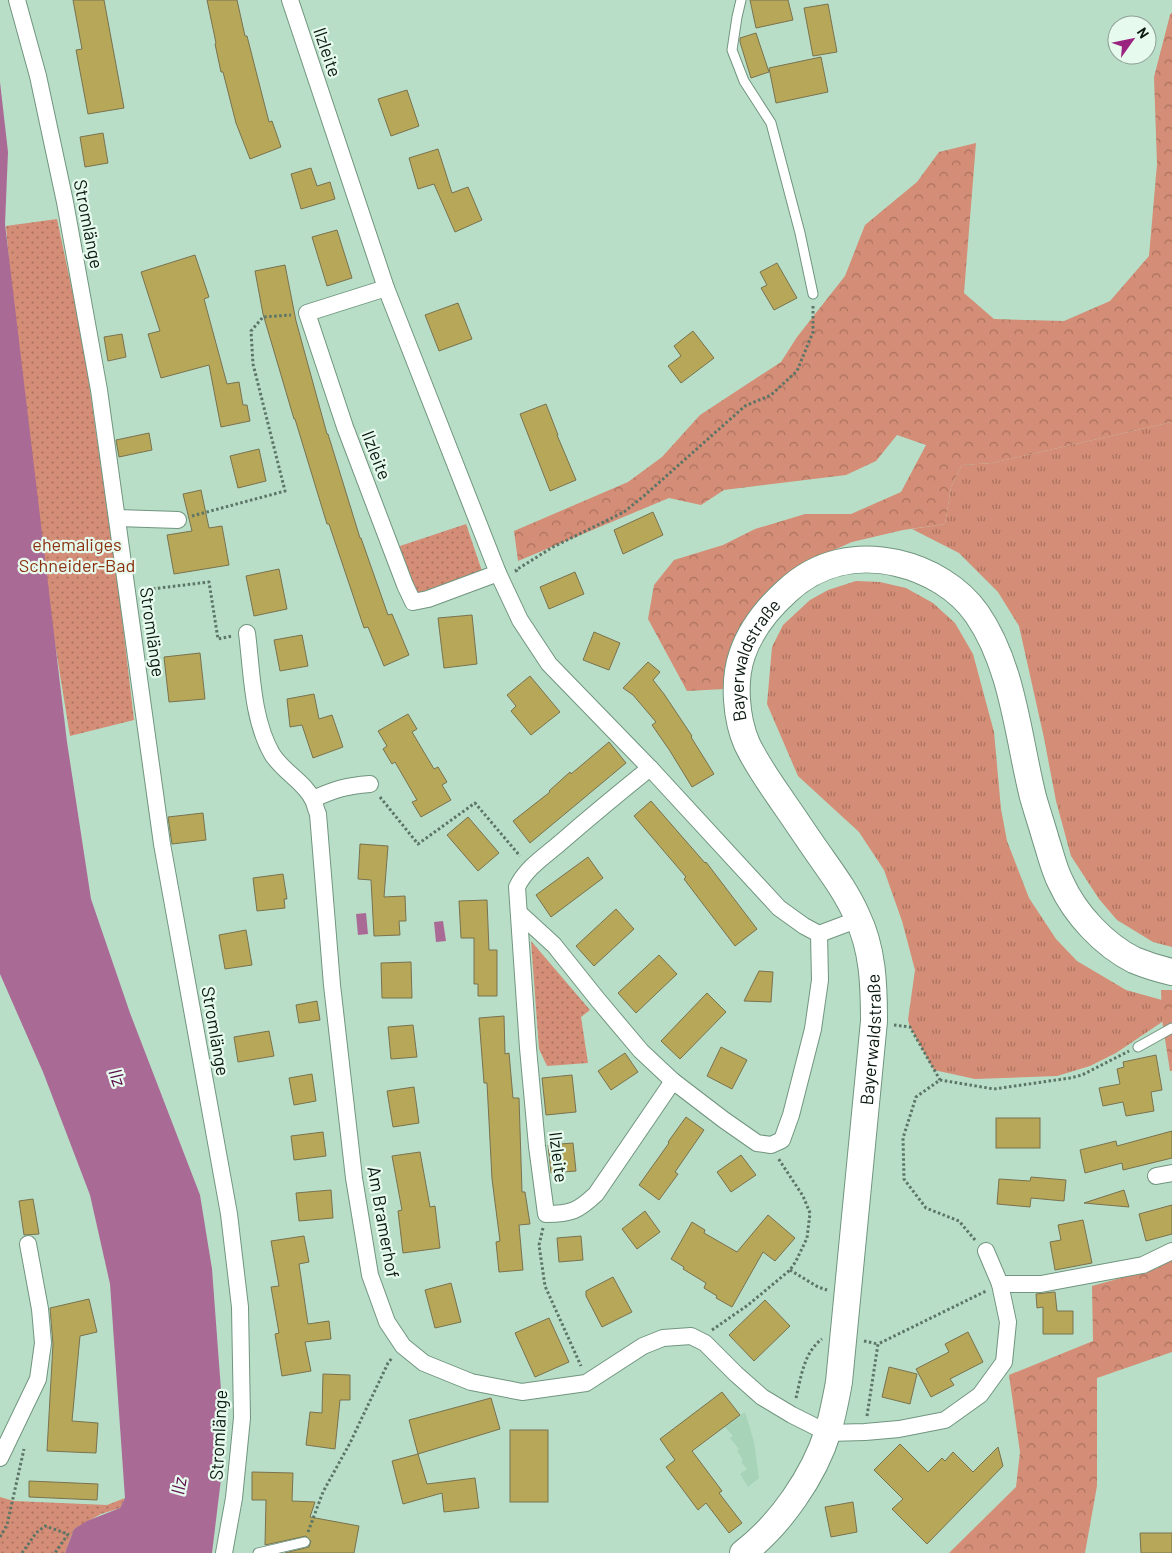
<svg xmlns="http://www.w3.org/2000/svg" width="1172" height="1553" font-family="Barlow,sans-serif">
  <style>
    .built { fill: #a7d3b9 }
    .grass { fill: url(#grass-tufts) }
    .forest { fill: url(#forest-crowns) }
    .park { fill: url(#park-dots) }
    .water { fill: #a96a96 }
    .building { fill: #b6a759; stroke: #79724f }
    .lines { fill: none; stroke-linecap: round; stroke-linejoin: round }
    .service-casing { stroke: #71957f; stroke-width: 11 }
    .minor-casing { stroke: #71957f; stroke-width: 18 }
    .primary-casing { stroke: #71957f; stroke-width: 28 }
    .path { stroke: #5c7566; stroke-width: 3; stroke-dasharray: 2.5 2.5; stroke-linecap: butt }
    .service { stroke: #fff; stroke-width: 9 }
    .minor { stroke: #fff; stroke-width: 16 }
    .primary { stroke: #fff; stroke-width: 26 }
    .labels { text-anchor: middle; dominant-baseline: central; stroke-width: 4.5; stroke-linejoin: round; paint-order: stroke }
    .street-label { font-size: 18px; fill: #0a1810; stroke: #e7faee }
    .park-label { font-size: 18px; fill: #8b3110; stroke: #e7faee }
    .water-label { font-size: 19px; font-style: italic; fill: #5b0c4b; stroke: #e7faee }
  </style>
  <defs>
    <pattern id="grass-tufts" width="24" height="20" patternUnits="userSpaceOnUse" patternTransform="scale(1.25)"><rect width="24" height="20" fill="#d48d76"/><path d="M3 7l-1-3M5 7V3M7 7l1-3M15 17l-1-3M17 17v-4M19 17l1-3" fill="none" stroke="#aa725f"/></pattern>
    <pattern id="forest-crowns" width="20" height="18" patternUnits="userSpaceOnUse" patternTransform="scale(1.25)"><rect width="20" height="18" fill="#d48d76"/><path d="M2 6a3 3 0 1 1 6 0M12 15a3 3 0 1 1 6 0" fill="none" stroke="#aa725f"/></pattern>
    <pattern id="park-dots" width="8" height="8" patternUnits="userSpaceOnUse" patternTransform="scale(1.25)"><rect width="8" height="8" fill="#d48d76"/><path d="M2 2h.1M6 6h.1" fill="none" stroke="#aa725f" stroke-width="1.8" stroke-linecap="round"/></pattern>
  </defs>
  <rect width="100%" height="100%" fill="#b8dec7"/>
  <path class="built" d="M745,1412L754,1442L759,1478L748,1487L740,1474L747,1469L741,1462L743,1460L737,1451L739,1449L730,1438L733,1436L724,1426Z"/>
  <g class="grass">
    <path d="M1172,422V947L1153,942L1117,920L1099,899L1071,856L1056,801L1044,738L1019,626L998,592L959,553L912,529L945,524L951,487L962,465L992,463Z"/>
    <path d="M856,581L880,582L906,588L933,603L955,623L973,654L994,732L1001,809L1007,841L1029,898L1056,939L1077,961L1126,990L1162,1000V1022L1116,1053L1090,1066L1057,1076L975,1079L934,1070L910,1027L908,1020L915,970L902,921L884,870L859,832L798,776L767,704L772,647L783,625L810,600L828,590Z"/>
  </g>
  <g class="forest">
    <path d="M1172,12V422L992,463L962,465L951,487L945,524L903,530L852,542L802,564L724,689L687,691L648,619L654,585L674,560L723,545L755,529L805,514H851L901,492L926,445L897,435L876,461L846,475L724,490L701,505L669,498L518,561L514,531L628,482L662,457L700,415L781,362L797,337L845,276L865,225L917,182L939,152L976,143L964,293L994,319L1064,321L1110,301L1149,256L1157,164L1154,77L1170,15Z"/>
    <path d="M1161,990H1172V1071H1170L1162,1020Z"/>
    <path d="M1172,1260V1352L1097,1378V1486L1085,1553H949L1016,1487L1020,1452L1009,1375L1093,1341L1092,1286L1157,1268Z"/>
  </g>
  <g class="park">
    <path d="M57,219L83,342L119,593L134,720L70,736L43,570L21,402L6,226Z"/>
    <path d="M466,524L482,571L413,595L397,547Z"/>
    <path d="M531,941L590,1010L581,1017L588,1063L547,1066L539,1049Z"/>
    <path d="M0,1497L14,1501L107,1505L125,1498L120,1508L101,1514L74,1529L65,1553H0Z"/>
  </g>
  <g class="water">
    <path d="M0,82L8,152L5,224L67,742L91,899L130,1013L200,1195L212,1269L221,1390V1479L212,1553H65L74,1529L87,1521L120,1508L125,1498L110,1284L90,1195L43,1072L0,974Z"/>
    <path d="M366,913L368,934L358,935L356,914Z"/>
    <path d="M443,921L446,941L436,942L434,922Z"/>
  </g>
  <g class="building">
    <path d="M73,0H104L124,108L88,114L76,50L82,49Z"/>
    <path d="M207,0H237L245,36H247L269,122L272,121L281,147L250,159L236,123L223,72H221L215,44L216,43Z"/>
    <path d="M750,0H788L793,20L756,28Z"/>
    <path d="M828,4L837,52L813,56L804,8Z"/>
    <path d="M756,33L769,72L751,78L740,42V38Z"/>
    <path d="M821,57L828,92L776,103L769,68Z"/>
    <path d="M407,90L419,126L391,136L378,99Z"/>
    <path d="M103,133L108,163L85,167L80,137Z"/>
    <path d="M438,149L452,193L468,187L482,220L455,232L434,184L418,189L409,158Z"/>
    <path d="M311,168L317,186L330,182L335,199L301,209L291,174Z"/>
    <path d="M337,230L352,278L327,286L312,237Z"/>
    <path d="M195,255L209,297L204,299L227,384L239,382L243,405H247L250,421L221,427L209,365L161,378L148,334L160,331L141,272Z"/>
    <path d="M777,263L797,298L774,310L761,288L767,285L760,272Z"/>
    <path d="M285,265L296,321L327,434H328L360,538H361L388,615L392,614L409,655L384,666L368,627L364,628L329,524H327L295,419H294L263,314L255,271Z"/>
    <path d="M458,303L472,339L439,351L425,315Z"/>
    <path d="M693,331L714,358L681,383L668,366L681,356L674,346Z"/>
    <path d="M122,334L126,357L108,361L104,337Z"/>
    <path d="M546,404L558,435H557L576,480L550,491L520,414Z"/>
    <path d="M149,433L152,450L119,457L116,440Z"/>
    <path d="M259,449L266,481L238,488L230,456Z"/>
    <path d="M201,490L209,528L222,526L229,565L174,574L167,535L192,531L183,494Z"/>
    <path d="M653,512L663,535L623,554L614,530Z"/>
    <path d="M279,569L287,609L254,616L246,576Z"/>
    <path d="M575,572L584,594L549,609L540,587Z"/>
    <path d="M472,615L477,664L444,668L438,618Z"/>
    <path d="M594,632L620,643L609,670L583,660Z"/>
    <path d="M302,635L308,666L280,671L274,640Z"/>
    <path d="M200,653L205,699L169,702L164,657Z"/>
    <path d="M648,662L660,672L653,680L664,694L692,736L691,737L714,774L692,787L670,751L652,725L656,722L633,695L623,688Z"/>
    <path d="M530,676L560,712L531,735L511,711L516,706L507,695Z"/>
    <path d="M314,694L319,719L332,715L343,747L313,758L302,725L290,727L287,699Z"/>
    <path d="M408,714L417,729L412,732L434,769L438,767L447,782L442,785L451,800L421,817L412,802L417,800L395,762L392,764L383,749L387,746L378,731Z"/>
    <path d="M609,742L626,763L530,843L513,821L550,792L549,791L570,772L571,774Z"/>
    <path d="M651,801L705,863L706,862L757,929L735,946L684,879L686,877L634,816Z"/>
    <path d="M203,813L206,840L172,844L168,817Z"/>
    <path d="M468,817L499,853L478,871L447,835Z"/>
    <path d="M360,844L388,846L384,897L405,896L406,921H399L400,935L374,936L371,880L358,879Z"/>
    <path d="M588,857L603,878L551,917L536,895Z"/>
    <path d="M283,874L287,899H284L285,908L257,911L253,878Z"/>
    <path d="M487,900L489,950H497V996H478V984H474V938H461L459,901Z"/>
    <path d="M616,909L634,929L594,966L576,946Z"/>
    <path d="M246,930L252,965L225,969L219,935Z"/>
    <path d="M659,955L677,974L636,1013L618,993Z"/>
    <path d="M411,962L412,998H382L381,963Z"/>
    <path d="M759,971L773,972L771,1002L744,1001Z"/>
    <path d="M707,993L726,1012L680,1059L661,1041Z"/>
    <path d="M317,1001L320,1020L299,1023L296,1005Z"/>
    <path d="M504,1016L505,1054L509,1053L513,1098H519L522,1192H525L530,1224L519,1225L523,1270L499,1272L496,1242L500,1241L492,1179L487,1083H484L479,1018Z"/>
    <path d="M413,1025L417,1057L391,1059L388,1027Z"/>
    <path d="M269,1031L274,1056L238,1062L234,1037Z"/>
    <path d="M721,1047L747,1060L732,1089L707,1076Z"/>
    <path d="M625,1053L638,1072L611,1090L598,1071Z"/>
    <path d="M1156,1055L1162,1090L1151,1092L1154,1111L1126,1116L1123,1102L1103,1106L1099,1088L1120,1084L1117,1069L1124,1067L1123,1062Z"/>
    <path d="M312,1074L316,1101L294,1105L289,1078Z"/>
    <path d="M572,1075L576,1112L546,1115L542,1078Z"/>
    <path d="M414,1087L419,1123L393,1127L387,1091Z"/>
    <path d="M686,1117L704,1130L675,1172L678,1174L659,1200L639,1185L669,1143L668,1142Z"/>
    <rect x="996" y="1118" width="44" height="30"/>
    <path d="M1172,1131V1158L1123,1170L1122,1163L1085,1173L1080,1150L1116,1141L1117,1146Z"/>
    <path d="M323,1132L326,1156L294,1160L291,1136Z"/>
    <path d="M573,1143L576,1171L551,1173L548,1145Z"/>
    <path d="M420,1152L430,1207L435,1206L440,1248L403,1253L398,1211L402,1210L392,1156Z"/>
    <path d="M741,1155L756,1175L731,1192L717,1172Z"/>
    <path d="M1031,1177L1066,1180L1064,1201L1031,1198L1030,1207L997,1204L999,1179L1030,1181Z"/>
    <path d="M331,1190L333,1218L299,1221L296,1193Z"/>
    <path d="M1124,1190L1129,1207L1084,1203Z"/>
    <path d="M33,1199L39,1234L24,1235L19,1201Z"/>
    <path d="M1172,1205V1234L1146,1241L1139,1214Z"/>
    <path d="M645,1211L660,1232L637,1249L622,1229Z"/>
    <path d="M768,1215L795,1238L775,1261L763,1252L732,1307L716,1298L717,1296L704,1288L706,1283L683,1269L684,1267L671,1259L692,1222L705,1230L704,1233L737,1252Z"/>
    <path d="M1083,1220L1092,1263L1055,1270L1050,1242L1061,1240L1058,1225Z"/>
    <path d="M304,1236L309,1262L299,1264L308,1324L329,1321L331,1339L305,1342L311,1371L282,1376L275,1334L279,1333L271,1287L279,1286L271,1241Z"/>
    <path d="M581,1236L583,1260L559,1262L557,1238Z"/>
    <path d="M613,1277L632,1312L602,1327L586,1296V1291Z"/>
    <path d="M451,1283L461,1322L435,1328L425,1290Z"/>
    <path d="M1055,1292L1057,1311H1073V1334H1043V1307L1037,1308L1036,1294Z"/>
    <path d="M89,1299L97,1332L80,1336L72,1421L98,1423L96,1453L47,1451L53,1344L50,1308Z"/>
    <path d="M765,1300L790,1326L754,1361L729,1335Z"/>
    <path d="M549,1318L569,1362L535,1377L515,1333Z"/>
    <path d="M968,1332L983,1362L950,1379L954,1385L931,1397L916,1369L949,1352L945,1344Z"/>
    <path d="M889,1367L917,1374L910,1404L882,1397Z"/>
    <path d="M323,1374L350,1375V1400H340L335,1449L306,1445L310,1412L322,1413Z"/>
    <path d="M722,1392L740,1415L692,1451L722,1491L719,1493L742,1523L729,1533L706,1503L698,1510L666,1467L675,1460L660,1439Z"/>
    <path d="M491,1398L500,1429L418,1454L409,1420Z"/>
    <rect x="510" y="1430" width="38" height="72"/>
    <path d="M900,1444L928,1472L942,1458L945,1461L953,1452L973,1472L998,1447L1003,1466L927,1544L892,1509L903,1499L874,1470Z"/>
    <path d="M418,1454L427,1484L475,1478L479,1508L444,1512L442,1493L403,1504L392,1461Z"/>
    <path d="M252,1472L293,1473L292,1501L315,1502L310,1517L359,1526L354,1553H285L309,1547L311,1541L306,1536L265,1545L266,1500H252Z"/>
    <path d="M29,1481L98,1484L97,1500L29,1497Z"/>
    <path d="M853,1502L857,1532L831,1537L825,1507Z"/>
    <path d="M1140,1533H1172V1553H1141Z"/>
  </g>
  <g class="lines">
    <defs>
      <g id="service">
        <path d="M741,0L737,17L732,50L744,81L771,123L800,233L813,294"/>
        <path d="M1138,1047L1172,1028"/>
        <path d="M258,1553L305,1542"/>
      </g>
      <g id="minor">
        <path d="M17,0L38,76L65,202L99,390L162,844L229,1214L240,1307L242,1418L234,1498L224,1553"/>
        <path d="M290,0L386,288L498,573L520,620L549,664L650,768L779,908L804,926L819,934L859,919"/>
        <path d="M386,288L307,313L345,427L405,585L413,602L428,599L498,573"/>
        <path d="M117,518L178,520"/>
        <path d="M247,633C252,672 252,719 272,754C283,772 305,782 313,800C315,804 316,810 318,814L332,985L354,1178L370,1275L387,1322L403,1346L424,1363L471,1382L522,1392L586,1383L643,1346L663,1338L691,1336L705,1343L736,1374L762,1397L792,1415L828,1433L865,1432L899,1429L945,1420L980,1395L1004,1362L1008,1322L1000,1284L986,1251"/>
        <path d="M650,768C619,793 590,817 560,843C545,856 526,868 517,887L528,1048L537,1146L546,1214C571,1214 578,1211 596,1194L673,1081"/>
        <path d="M313,799C336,789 345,786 370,784"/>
        <path d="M519,913L554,945L598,1000L641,1051L673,1081L724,1120L757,1143L771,1145L782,1140L791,1115L813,1029L820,980L819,934"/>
        <path d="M1156,1176L1172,1173"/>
        <path d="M1000,1284H1041L1143,1265L1172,1251"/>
        <path d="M0,1458L38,1379L43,1343L40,1309L28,1244"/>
      </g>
      <g id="primary">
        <path id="s1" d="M743,1553C780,1525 814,1476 828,1431C833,1415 836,1398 839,1382L874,1021C874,985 873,949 857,916C847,893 832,873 818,853C806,836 795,819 783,802C770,783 757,765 747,744C736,719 733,681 742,655C750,631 768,608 787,591C818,562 857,554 897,563C928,570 959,588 977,614C1013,666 1018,737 1033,797C1037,811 1042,826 1046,840C1051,855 1054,870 1061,883C1075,914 1104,945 1134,960C1146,965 1159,969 1172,972"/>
      </g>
    </defs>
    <use href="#service" class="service-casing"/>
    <use href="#minor" class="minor-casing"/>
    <use href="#primary" class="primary-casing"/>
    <g class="path">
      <path d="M192,516L285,491L253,364L251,331L263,317L291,315"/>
      <path d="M517,572L516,570L553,547L624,512L645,495L745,406L771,395L797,371L813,332V304"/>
      <path d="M143,590L209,582L218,639L232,636"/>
      <path d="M380,797L418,844L475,803L520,856"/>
      <path d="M894,1025L910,1027L940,1080"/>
      <path d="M543,1228L539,1245L545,1286L581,1366"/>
      <path d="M975,1240L959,1221L926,1208L904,1179L903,1138L916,1097L940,1080L994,1089L1070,1078L1082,1075L1129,1051"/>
      <path d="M790,1270L818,1287L827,1290"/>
      <path d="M712,1330L748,1305L790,1270L796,1261L807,1238L810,1213L803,1196L778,1158"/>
      <path d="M864,1341L878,1344"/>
      <path d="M796,1398C801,1377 804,1352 822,1339"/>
      <path d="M867,1416L878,1344L986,1291"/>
      <path d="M308,1532L323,1492L350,1443L388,1363L392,1358"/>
      <path d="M0,1537L7,1525L24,1449"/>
      <path d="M22,1553L36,1533L45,1526L68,1534L55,1553"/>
    </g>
    <use href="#service" class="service"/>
    <use href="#minor" class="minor"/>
    <use href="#primary" class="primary"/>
  </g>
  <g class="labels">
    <g class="street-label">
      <text transform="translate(328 52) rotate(71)">Ilzleite</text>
      <text transform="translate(89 224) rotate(79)">Stromlänge</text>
      <text transform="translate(377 455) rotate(69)">Ilzleite</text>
      <text transform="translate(153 632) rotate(82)">Stromlänge</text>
      <text stroke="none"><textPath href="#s1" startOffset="965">Bayerwaldstraße</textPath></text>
      <text transform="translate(216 1031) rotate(80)">Stromlänge</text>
      <text stroke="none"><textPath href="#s1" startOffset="545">Bayerwaldstraße</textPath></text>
      <text transform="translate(559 1157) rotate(83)">Ilzleite</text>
      <text transform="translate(384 1222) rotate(80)">Am Bramerhof</text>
      <text transform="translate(218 1435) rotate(-87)">Stromlänge</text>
    </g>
    <g class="park-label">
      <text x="77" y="544">ehemaliges<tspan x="77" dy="21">Schneider-Bad</tspan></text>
    </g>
    <g class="water-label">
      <text transform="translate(118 1077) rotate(70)">Ilz</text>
      <text transform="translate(178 1486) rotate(-81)">Ilz</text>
    </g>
  </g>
  <g transform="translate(1132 40) rotate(57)"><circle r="24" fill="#e7faee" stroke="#8fa095"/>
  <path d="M0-4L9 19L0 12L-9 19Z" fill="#9a2480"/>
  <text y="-8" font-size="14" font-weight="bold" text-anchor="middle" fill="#0a1810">N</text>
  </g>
</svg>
